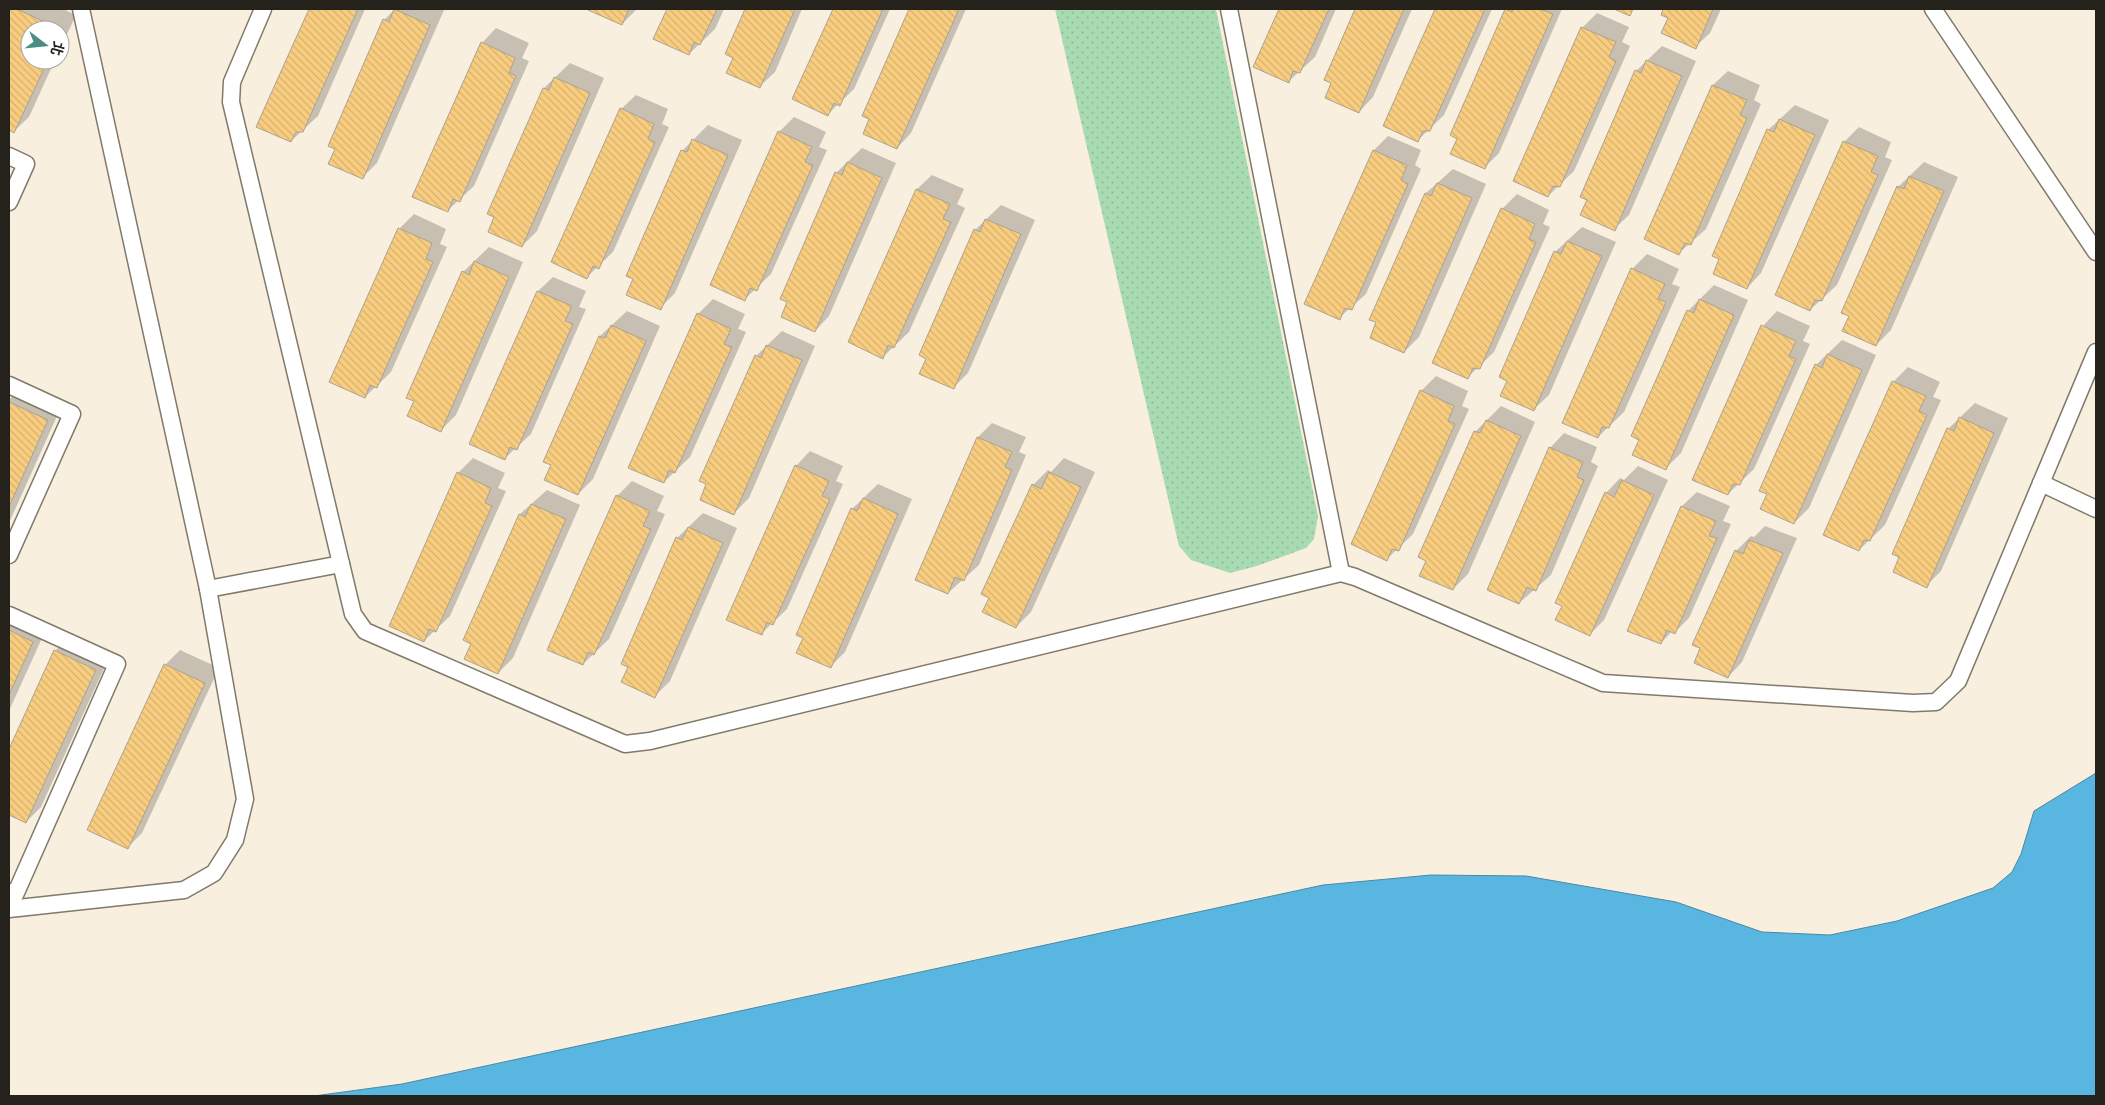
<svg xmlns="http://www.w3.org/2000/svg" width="2105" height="1105" font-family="'Archivo Narrow','Noto Sans TC',sans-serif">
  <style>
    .grass { fill: url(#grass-dots) }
    .water { fill: #58b6e0; stroke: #4989a5 }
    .shadow { fill: #0003 }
    .building { fill: url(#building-back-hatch); stroke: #aba293 }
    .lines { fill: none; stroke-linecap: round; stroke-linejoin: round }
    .lane-casing { stroke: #81796a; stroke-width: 19 }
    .lane { stroke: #fff; stroke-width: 16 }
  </style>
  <defs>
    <pattern id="grass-dots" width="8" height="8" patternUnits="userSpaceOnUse" patternTransform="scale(1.25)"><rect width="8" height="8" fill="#a9dbb2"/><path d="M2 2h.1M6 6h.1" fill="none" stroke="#91bc98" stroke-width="1.8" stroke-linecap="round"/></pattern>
    <pattern id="building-back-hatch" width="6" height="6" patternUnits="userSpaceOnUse" patternTransform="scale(1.25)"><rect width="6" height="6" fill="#f9cd80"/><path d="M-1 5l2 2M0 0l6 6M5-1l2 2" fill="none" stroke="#d5b06e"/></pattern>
  </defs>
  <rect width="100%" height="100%" fill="#f9efdf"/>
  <path class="grass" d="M1055,9H1216L1318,516L1314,539L1306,548L1257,566L1230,573L1191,560L1179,546Z"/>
  <path class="water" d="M2096,773V1096H314L402,1084L1323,885L1431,875L1526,876L1676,902L1762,932L1830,935L1897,921L1993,888L2012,872L2021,854L2034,811Z"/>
  <g class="shadow">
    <path d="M9,9H63L76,15L60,49V30H30V60H55L29,117L14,131L9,129Z"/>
    <path d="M310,9H365L318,116L291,141L257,126Z"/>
    <path d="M395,9L444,10L377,163L362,178L384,20Z"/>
    <path d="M589,9H637L622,24Z"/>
    <path d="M668,9H724L715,29L689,54L655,39Z"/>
    <path d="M747,9H802L775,72L760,86L735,57L727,54Z"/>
    <path d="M834,9H890L854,89L828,114L794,99Z"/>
    <path d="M910,9H966L911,133L897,148L871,118L864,115Z"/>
    <path d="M1281,9H1336L1315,57L1289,81L1255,67Z"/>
    <path d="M1356,9H1412L1373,97L1359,112L1332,82L1326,79Z"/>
    <path d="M1436,9H1492L1444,115L1418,140L1385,125Z"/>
    <path d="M1506,9H1562L1499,153L1484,168L1459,138L1451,135Z"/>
    <path d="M1665,9H1721L1710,33L1695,47L1669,18L1662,14Z"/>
    <path d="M1597,13L1629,27L1622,42L1630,46L1574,171L1548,196L1582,28Z"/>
    <path d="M496,28L529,43L522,58L529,61L474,186L447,211L482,43Z"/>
    <path d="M1662,46L1696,61L1629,215L1614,229L1636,71Z"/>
    <path d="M570,63L604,78L537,231L522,246L544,88Z"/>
    <path d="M1728,71L1760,85L1754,100L1761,104L1706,229L1679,253L1645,238L1713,85Z"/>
    <path d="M636,95L668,109L662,124L669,127L613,252L587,277L621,109Z"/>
    <path d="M1795,105L1829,120L1761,273L1747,288L1768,130Z"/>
    <path d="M794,117L826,132L819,147L827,150L771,274L745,299L779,132Z"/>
    <path d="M708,125L742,140L675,293L660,308L634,279L682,151Z"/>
    <path d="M1859,127L1891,142L1885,157L1892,160L1837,285L1810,310L1844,142Z"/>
    <path d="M1388,136L1421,150L1415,165L1421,169L1366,294L1339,318L1374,150Z"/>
    <path d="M862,148L896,163L829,316L815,331L836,173Z"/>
    <path d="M1924,162L1958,177L1891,330L1876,345L1898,187Z"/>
    <path d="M1453,169L1486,184L1419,337L1404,352L1426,193Z"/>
    <path d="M932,175L964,189L957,204L965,208L909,332L883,357L849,342L917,189Z"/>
    <path d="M1517,194L1549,210L1543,224L1550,227L1494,352L1468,377L1502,209Z"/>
    <path d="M1001,205L1035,220L968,373L953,388L975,230Z"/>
    <path d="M414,214L446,229L440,244L447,247L391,372L365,397L399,229Z"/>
    <path d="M1582,227L1616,242L1549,395L1534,409L1508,380L1501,376L1556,251Z"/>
    <path d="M489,247L523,262L456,415L441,430L463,272Z"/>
    <path d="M1647,254L1679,269L1672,284L1680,287L1624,412L1598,437L1632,269Z"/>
    <path d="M553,277L586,291L579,307L586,309L531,434L504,459L471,444L538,291Z"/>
    <path d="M1714,285L1748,300L1681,453L1666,468L1640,439L1688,311Z"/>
    <path d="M713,299L745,314L738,329L746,332L690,457L664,482L698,314Z"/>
    <path d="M627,311L660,326L593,479L578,494L600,336Z"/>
    <path d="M1777,311L1810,326L1803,341L1810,344L1754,469L1728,494L1763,326Z"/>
    <path d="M782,331L815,346L749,498L734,513L756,356Z"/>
    <path d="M1842,340L1876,355L1809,508L1794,523L1816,365Z"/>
    <path d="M1908,367L1940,382L1933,397L1941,400L1885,525L1859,550L1893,382Z"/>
    <path d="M1436,376L1468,391L1462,406L1469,409L1413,534L1387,559L1421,391Z"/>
    <path d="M22,387L62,405L9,523V400Z"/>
    <path d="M1975,403L2008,418L1941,571L1926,586L1901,557L1894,553L1949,428Z"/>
    <path d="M1501,406L1535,422L1468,574L1453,589L1427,560L1475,432Z"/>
    <path d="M992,423L1026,437L1019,452L1026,455L979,565L948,593L978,437Z"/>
    <path d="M1564,433L1597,447L1591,462L1598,466L1551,575L1519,603L1550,448Z"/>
    <path d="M810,451L843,466L836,481L843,484L787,609L761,634L796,466Z"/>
    <path d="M473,458L505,473L498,488L506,491L450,616L424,641L458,473Z"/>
    <path d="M1064,458L1095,472L1031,612L1016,627L1033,485L1048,470L1051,472Z"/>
    <path d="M1638,466L1668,480L1604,620L1589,635L1563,605L1606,493L1620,478L1624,480Z"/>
    <path d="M632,481L664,496L657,511L665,514L609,639L583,664L617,496Z"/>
    <path d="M878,484L912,499L845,652L831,666L852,509Z"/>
    <path d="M547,490L580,505L513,658L498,673L520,514Z"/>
    <path d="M1697,492L1730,506L1723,521L1731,524L1689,618L1675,632L1672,631L1661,643L1629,631L1682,506Z"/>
    <path d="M703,513L737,528L670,681L655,696L629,666L677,538Z"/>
    <path d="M1765,526L1797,538L1742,662L1728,677L1701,648L1694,644L1736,551L1751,536L1754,537Z"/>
    <path d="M9,609L47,627L9,711Z"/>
    <path d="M70,636L110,655L41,807L26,822L9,814V752L55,651Z"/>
    <path d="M180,650L219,668L142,833L128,847L165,665Z"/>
  </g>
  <g class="building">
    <path d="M9,9H17L62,30L60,35V30H30V60H48L14,133L9,130Z"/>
    <path d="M309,9H358L303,132H296L291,142L256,127Z"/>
    <path d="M394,9L430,25L363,179L328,164L335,149L328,146L383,19L389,22Z"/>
    <path d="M588,9H629L622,25L588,10Z"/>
    <path d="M667,9H717L700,45L694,42L689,55L653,39Z"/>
    <path d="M745,9H795L760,88L726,73L733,58L725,54Z"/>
    <path d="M833,9H883L840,106L834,103L828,116L792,99Z"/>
    <path d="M909,9H959L897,149L863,134L869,119L862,116Z"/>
    <path d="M1279,9H1329L1300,73L1293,71L1289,83L1253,67Z"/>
    <path d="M1355,9H1404L1359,113L1325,98L1331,83L1324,80Z"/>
    <path d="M1435,9H1485L1430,131H1423L1418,142L1383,126Z"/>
    <path d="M1505,9L1512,12L1513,9H1540L1553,14L1485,169L1450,154L1457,139L1450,135Z"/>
    <path d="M1614,9H1633L1630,16Z"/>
    <path d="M1663,9H1713L1696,49L1661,33L1668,18L1661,15Z"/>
    <path d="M1581,27L1616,42L1609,57L1616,61L1560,187L1553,186L1548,197L1513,181Z"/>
    <path d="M481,42L515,58L509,73L516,76L460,202L453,199L448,212L412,197Z"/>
    <path d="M1646,60L1682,76L1615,231L1580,215L1587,200L1580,197L1635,70L1641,73Z"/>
    <path d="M554,77L590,93L522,247L488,232L494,217L487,214L543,88L549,90Z"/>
    <path d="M1712,85L1747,100L1740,115L1747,118L1691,245L1685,243L1679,255L1644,239Z"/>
    <path d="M620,108L654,124L648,139L655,142L599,269L593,266L587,279L551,262Z"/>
    <path d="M1779,119L1815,135L1747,289L1713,274L1719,259L1712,256L1767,129L1774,132Z"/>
    <path d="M778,131L812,147L805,162L813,165L757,291L750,288L745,301L710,285Z"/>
    <path d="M692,139L728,155L661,310L626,295L633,279L626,276L681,150L687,152Z"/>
    <path d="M1843,141L1878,156L1871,172L1878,175L1822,301L1815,300L1810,311L1775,295Z"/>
    <path d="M1373,150L1407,165L1401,180L1408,184L1352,310L1345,308L1340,320L1304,304Z"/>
    <path d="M847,162L882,178L815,332L781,317L787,302L780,299L835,172L842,175Z"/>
    <path d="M1909,176L1944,191L1876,346L1842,331L1849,316L1841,313L1897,186L1904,189Z"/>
    <path d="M1437,183L1472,198L1404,353L1370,338L1376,322L1369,320L1425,193L1431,196Z"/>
    <path d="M916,189L950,204L943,219L951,222L894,348L888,345L883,359L848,342Z"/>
    <path d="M1501,208L1535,224L1529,239L1536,242L1480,369L1473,368L1468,379L1432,363Z"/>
    <path d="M985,219L1021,234L954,389L919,374L926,359L919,355L974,229L980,232Z"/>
    <path d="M398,228L432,243L426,259L433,262L377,388L370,385L365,398L329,382Z"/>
    <path d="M1567,241L1602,256L1534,411L1500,396L1507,381L1499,377L1554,251L1561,254Z"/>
    <path d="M474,261L509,277L441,432L407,416L414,401L406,398L462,271L469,275Z"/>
    <path d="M1631,268L1665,284L1658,299L1666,302L1609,428L1602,427L1598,438L1562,423Z"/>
    <path d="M537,291L572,306L565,321L573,324L517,450L510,447L505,460L469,444Z"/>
    <path d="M1699,299L1734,315L1666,470L1632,455L1639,440L1631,436L1687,310L1694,313Z"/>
    <path d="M697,313L731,329L724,344L732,347L675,473L669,470L664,483L628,468Z"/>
    <path d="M611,325L646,341L578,495L544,480L551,465L543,462L599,336L605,338Z"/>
    <path d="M1761,325L1796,341L1789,356L1796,359L1740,485L1733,484L1728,495L1692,480Z"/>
    <path d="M766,345L802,360L734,515L700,500L706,484L699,481L755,355L761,358Z"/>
    <path d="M1827,354L1862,370L1794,524L1760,509L1767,494L1759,491L1815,364L1822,368Z"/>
    <path d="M1892,381L1926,396L1919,411L1927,415L1870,541L1864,540L1859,551L1823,535Z"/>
    <path d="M1420,390L1454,406L1448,421L1455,424L1399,551L1392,549L1387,561L1351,544Z"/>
    <path d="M9,402L48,420L9,507Z"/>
    <path d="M1959,417L1994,433L1927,588L1893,572L1899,557L1892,554L1947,428L1954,431Z"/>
    <path d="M1486,420L1521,436L1453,590L1419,576L1426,561L1418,557L1474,431L1480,433Z"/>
    <path d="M977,437L1012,452L1005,467L1012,470L964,581L955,577L948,594L915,580Z"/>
    <path d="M1549,447L1583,462L1577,477L1584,480L1536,591L1527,587L1519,604L1487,590Z"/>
    <path d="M795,465L829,481L822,496L830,499L773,625L767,622L762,635L726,620Z"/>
    <path d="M457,472L491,488L485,503L492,506L436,632L429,629L424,642L389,626Z"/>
    <path d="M1049,472L1081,487L1016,628L982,612L989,598L981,594L1032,484L1041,489Z"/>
    <path d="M1622,480L1654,495L1590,636L1555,620L1562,606L1555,603L1605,492L1614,497Z"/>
    <path d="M616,495L650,511L643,526L651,529L594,655L588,652L583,665L547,650Z"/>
    <path d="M863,498L898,514L831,668L796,653L803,638L796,635L851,508L857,511Z"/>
    <path d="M531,504L566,519L498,674L464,659L471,644L463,640L519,514L525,517Z"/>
    <path d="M1681,506L1716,521L1709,536L1717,538L1675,634L1667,630L1661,644L1627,631Z"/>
    <path d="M688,527L723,543L655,698L621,682L628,667L621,664L676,537L682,540Z"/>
    <path d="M1749,540L1783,553L1728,678L1694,663L1700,648L1692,645L1735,550L1743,554Z"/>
    <path d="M9,630L33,642L9,695Z"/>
    <path d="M54,650L96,670L26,823L9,815V749Z"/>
    <path d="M164,664L205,683L128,849L87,830Z"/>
  </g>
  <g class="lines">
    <defs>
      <g id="lane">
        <path d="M263,9L232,82L231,102L353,614L365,631L625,744L650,741L1341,573L1355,577L1603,683L1913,703L1936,702L1958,681L2096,352"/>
        <path d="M1229,9L1341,573"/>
        <path d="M1933,9L2096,252"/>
        <path d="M9,156L26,164L9,202"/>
        <path d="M9,385L72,414L9,555"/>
        <path d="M2041,483L2096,509"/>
        <path d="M208,589L341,564"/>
        <path d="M9,615L117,664L15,895L9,892"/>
        <path d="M9,909L184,890L214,873L235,840L245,799L208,589L81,9"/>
      </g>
    </defs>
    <use href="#lane" class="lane-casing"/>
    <use href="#lane" class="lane"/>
  </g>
  <rect width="2105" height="1105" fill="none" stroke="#25211b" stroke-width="20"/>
  <g transform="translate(45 45) rotate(106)"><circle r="24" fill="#ffffff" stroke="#a8a6a4"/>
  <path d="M0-4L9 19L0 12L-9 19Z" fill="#498d83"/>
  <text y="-8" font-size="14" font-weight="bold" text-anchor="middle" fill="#25211b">北</text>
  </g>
</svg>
